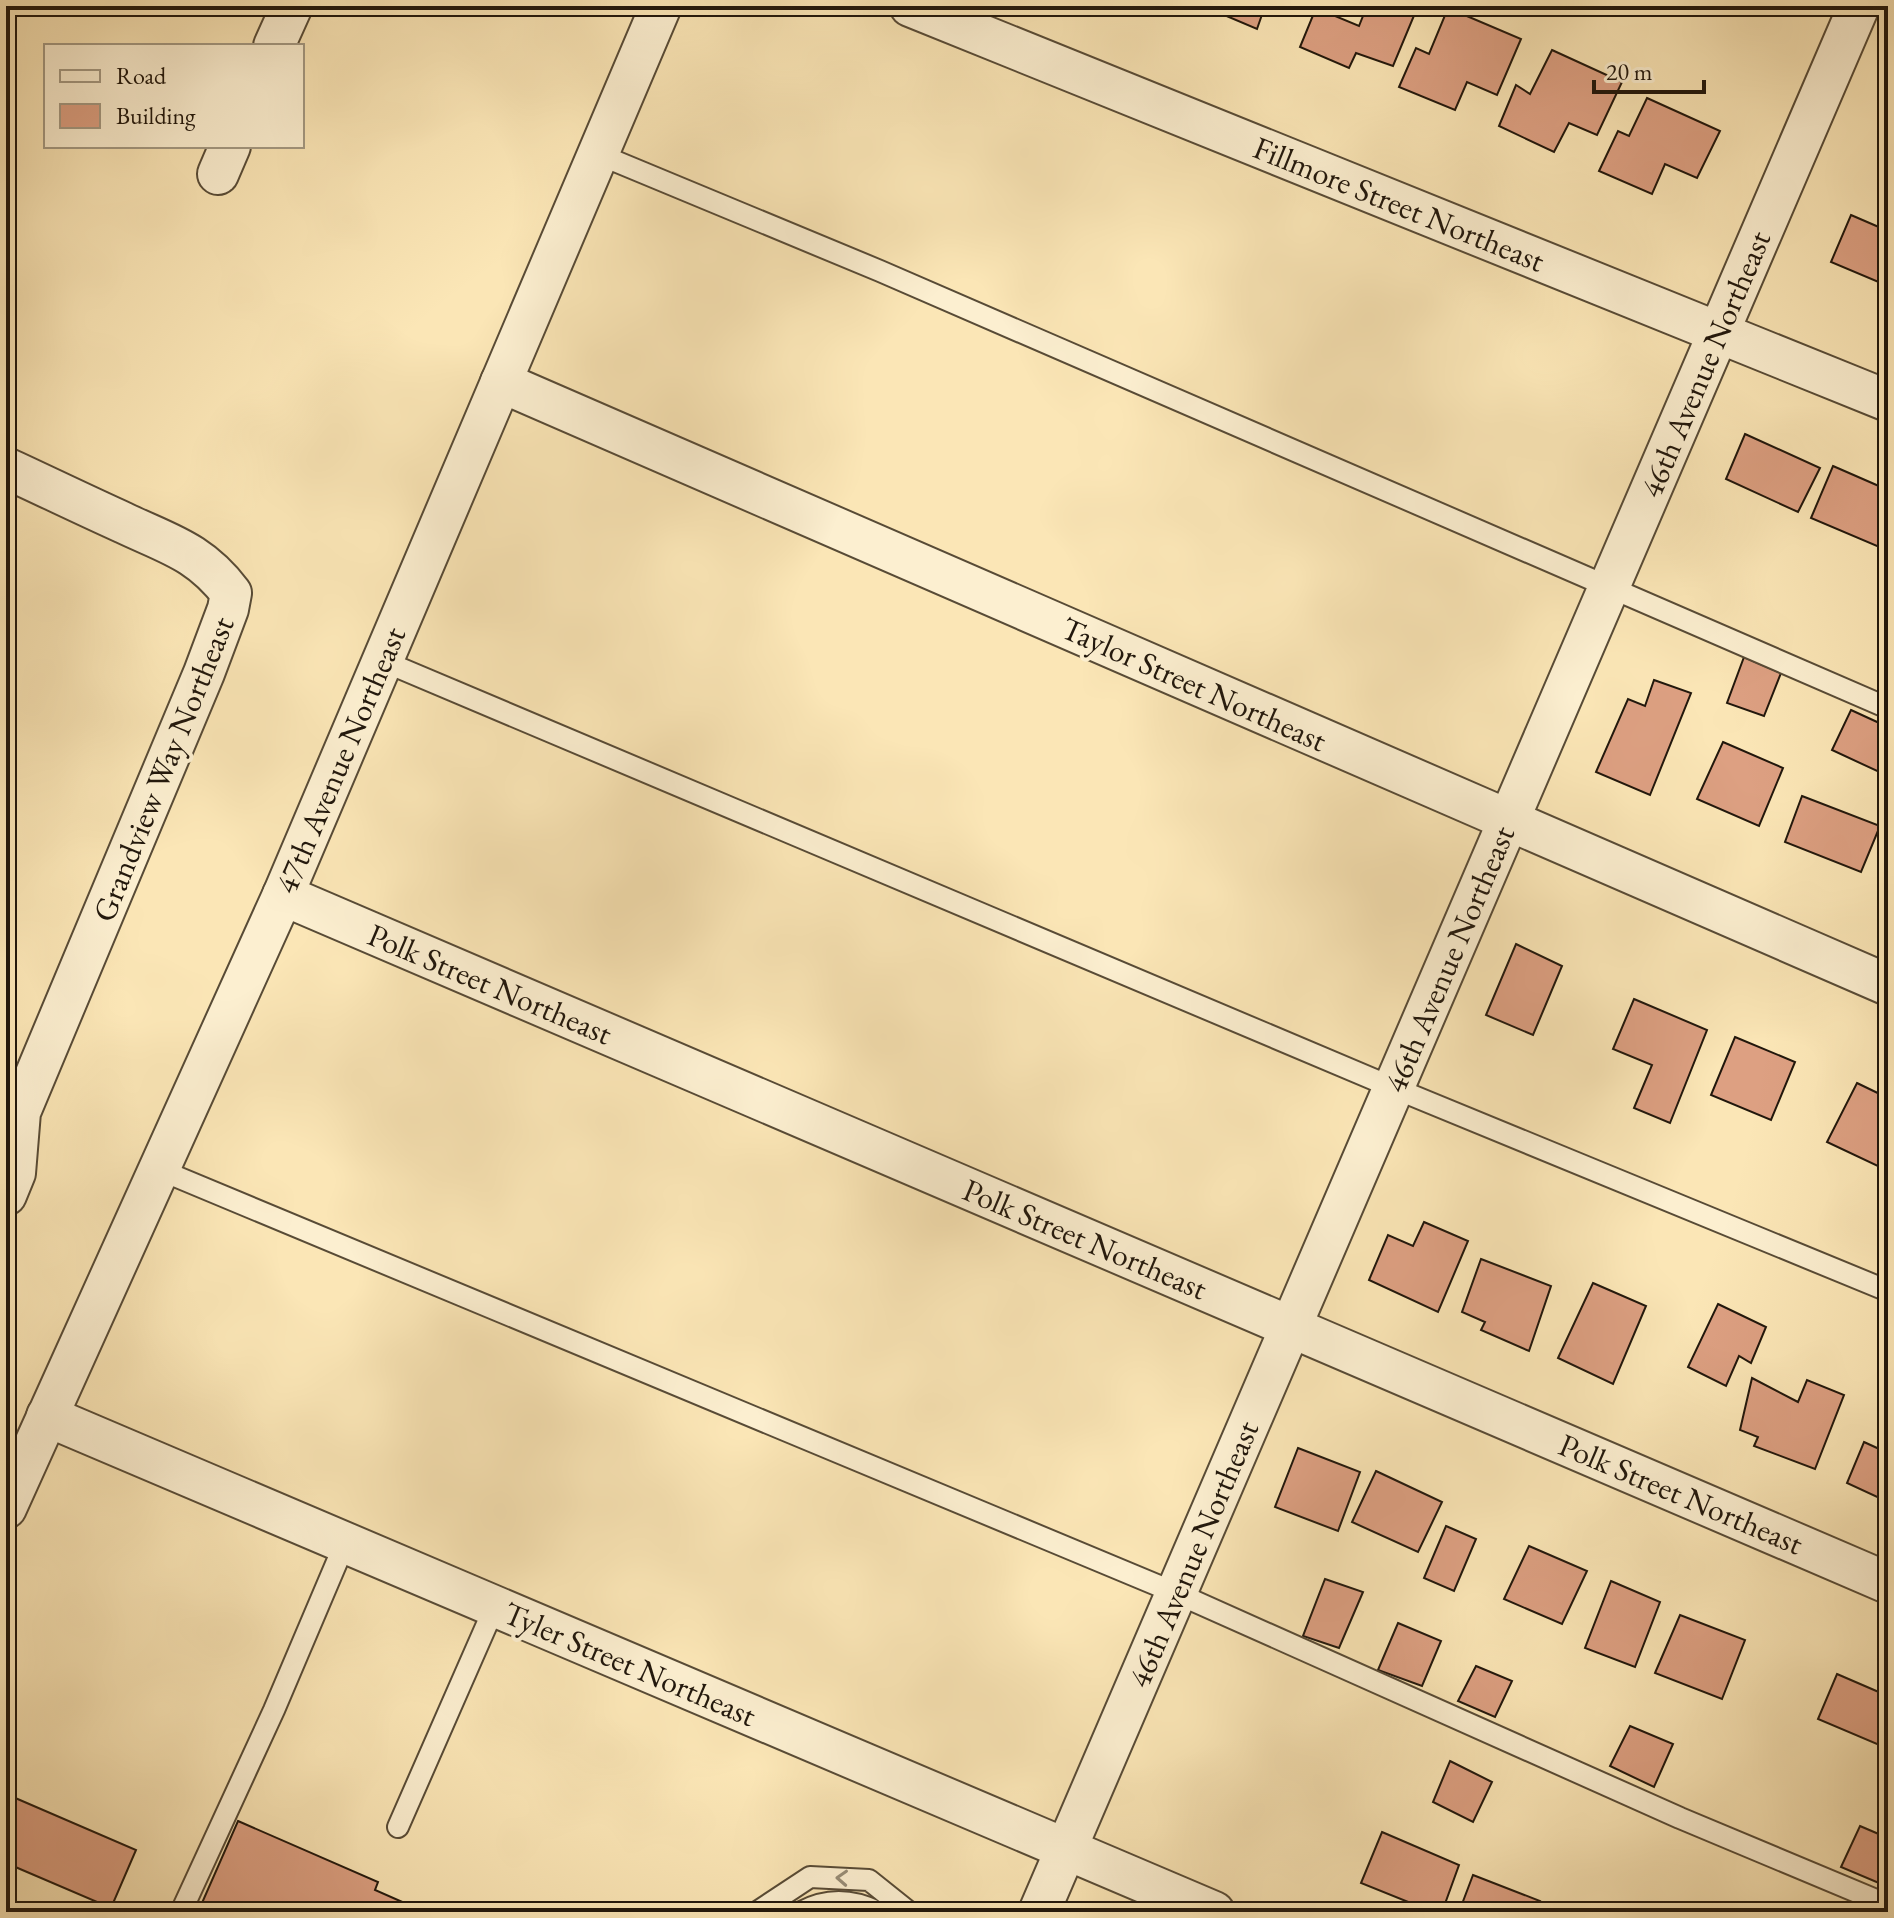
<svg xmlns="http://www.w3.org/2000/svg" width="1894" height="1918" font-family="'EB Garamond',serif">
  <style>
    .building { fill: #dda082; stroke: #21170c; stroke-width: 2 }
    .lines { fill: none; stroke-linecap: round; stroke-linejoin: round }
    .service-casing { stroke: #584b36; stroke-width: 24 }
    .minor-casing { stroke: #584b36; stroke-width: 44 }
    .service { stroke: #fcefd0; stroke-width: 20 }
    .minor { stroke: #fcefd0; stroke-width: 40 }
    .oneway { stroke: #998e78 }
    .labels { text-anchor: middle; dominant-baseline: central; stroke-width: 8; stroke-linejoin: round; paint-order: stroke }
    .street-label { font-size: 32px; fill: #21170c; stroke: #fcefd0 }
  </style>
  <rect width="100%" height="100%" fill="#fbe6b6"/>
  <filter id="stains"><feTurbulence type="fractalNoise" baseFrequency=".0025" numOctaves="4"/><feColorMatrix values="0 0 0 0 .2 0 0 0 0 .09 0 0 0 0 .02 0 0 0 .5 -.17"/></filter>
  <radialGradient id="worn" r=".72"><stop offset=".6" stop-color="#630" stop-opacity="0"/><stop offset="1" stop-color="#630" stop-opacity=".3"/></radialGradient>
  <g class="building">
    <path d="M1203,6H1265L1257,29Z"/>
    <path d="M1367,6H1418L1393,66L1356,53L1349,68L1300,47L1316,8L1359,26Z"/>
    <path d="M1448,8L1521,39L1497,95L1467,82L1455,110L1399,87L1416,48L1429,54Z"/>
    <path d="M1552,50L1622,82L1597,135L1569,123L1554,152L1499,126L1516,85L1530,94Z"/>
    <path d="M1647,98L1720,131L1697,178L1665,164L1652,194L1599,171L1618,131L1629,136Z"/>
    <path d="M1851,215L1888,231V286L1831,262Z"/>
    <path d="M1745,434L1820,468L1798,512L1726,479Z"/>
    <path d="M1833,466L1888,490V539L1884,549L1811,518Z"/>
    <path d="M1744,657L1781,673L1764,716L1727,703Z"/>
    <path d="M1654,680L1691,693L1650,795L1596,772L1628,699L1645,706Z"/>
    <path d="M1851,710L1888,727V776L1832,750Z"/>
    <path d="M1723,742L1783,768L1759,826L1697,799Z"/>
    <path d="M1802,796L1880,826L1861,872L1785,842Z"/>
    <path d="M1516,944L1562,966L1533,1035L1486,1015Z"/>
    <path d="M1634,999L1707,1030L1670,1123L1634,1108L1652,1065L1613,1049Z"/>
    <path d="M1735,1037L1795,1062L1771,1120L1711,1095Z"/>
    <path d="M1857,1083L1888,1098V1156L1882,1168L1827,1142Z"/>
    <path d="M1424,1222L1468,1241L1438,1312L1369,1280L1388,1235L1413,1246Z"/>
    <path d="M1481,1259L1551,1286L1529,1351L1481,1330L1485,1322L1462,1312Z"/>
    <path d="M1593,1283L1646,1306L1613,1384L1558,1358Z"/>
    <path d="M1718,1304L1766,1327L1751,1363L1739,1356L1726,1386L1688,1367Z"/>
    <path d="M1752,1378L1798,1402L1807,1380L1844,1395L1815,1469L1754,1446L1758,1437L1740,1430Z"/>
    <path d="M1864,1442L1888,1453V1502L1847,1483Z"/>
    <path d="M1298,1448L1360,1472L1338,1531L1275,1507Z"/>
    <path d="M1376,1471L1442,1502L1418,1552L1352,1522Z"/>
    <path d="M1446,1526L1476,1539L1454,1591L1424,1578Z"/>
    <path d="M1529,1546L1587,1571L1562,1624L1504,1599Z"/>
    <path d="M1325,1579L1363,1592L1339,1648L1303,1636Z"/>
    <path d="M1611,1581L1660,1602L1635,1667L1585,1648Z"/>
    <path d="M1680,1615L1745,1640L1722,1699L1655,1673Z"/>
    <path d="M1398,1623L1441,1641L1422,1686L1378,1670Z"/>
    <path d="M1476,1666L1512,1681L1495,1717L1458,1701Z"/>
    <path d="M1837,1674L1888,1696V1737L1884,1747L1818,1719Z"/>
    <path d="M1630,1726L1673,1744L1654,1787L1610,1766Z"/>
    <path d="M1450,1761L1492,1782L1473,1822L1433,1802Z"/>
    <path d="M6,1794L136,1850L111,1908L6,1863Z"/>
    <path d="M238,1821L378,1882L375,1890L425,1912H198Z"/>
    <path d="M1860,1826L1888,1838L1886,1886L1841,1867Z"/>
    <path d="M1382,1832L1459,1865L1442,1912H1433L1361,1883Z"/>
    <path d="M1473,1875L1540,1901L1535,1912H1459Z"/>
    <path d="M1572,1905L1588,1912H1568Z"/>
  </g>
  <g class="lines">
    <defs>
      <g id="service">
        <path d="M598,154L880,271L1888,708"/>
        <path d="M383,661L1394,1088L1888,1291"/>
        <path d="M158,1169L1176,1593L1680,1818L1888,1905"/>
        <path d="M398,1827L495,1606"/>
        <path d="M181,1912L274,1710L345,1543"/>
        <path d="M757,1912L810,1877L869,1880L909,1912"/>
        <path d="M801,1912C827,1898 852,1899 878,1912"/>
      </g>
      <g id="minor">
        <path d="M910,6L1888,401"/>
        <path d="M274,46L292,6"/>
        <path d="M218,174L230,146"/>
        <path d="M501,382L1888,985"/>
        <path d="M6,468C45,486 84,505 124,523C168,544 199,551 231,593L228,609L204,673L20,1112L15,1173L6,1195"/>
        <path d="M283,895L1888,1583"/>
        <path d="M47,1416L1214,1912"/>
        <path d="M6,1508L283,895L661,6"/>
        <path d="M1039,1912L1859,6"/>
      </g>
    </defs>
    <use href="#service" class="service-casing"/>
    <use href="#minor" class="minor-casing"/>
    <use href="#service" class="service"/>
    <use href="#minor" class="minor"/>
  </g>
  <defs><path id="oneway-chevron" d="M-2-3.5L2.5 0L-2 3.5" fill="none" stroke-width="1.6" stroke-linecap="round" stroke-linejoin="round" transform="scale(2)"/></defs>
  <use class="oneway" href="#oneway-chevron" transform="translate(842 1878) rotate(-177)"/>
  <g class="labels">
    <g class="street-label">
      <text transform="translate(1399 204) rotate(22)">Fillmore Street Northeast</text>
      <text transform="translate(1705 364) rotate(-67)">46th Avenue Northeast</text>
      <text transform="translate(1194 684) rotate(24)">Taylor Street Northeast</text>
      <text transform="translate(340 760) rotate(-67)">47th Avenue Northeast</text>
      <text transform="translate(163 769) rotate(-68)">Grandview Way Northeast</text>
      <text transform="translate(1449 959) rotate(-67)">46th Avenue Northeast</text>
      <text transform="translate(490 984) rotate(23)">Polk Street Northeast</text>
      <text transform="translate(1085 1239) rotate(23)">Polk Street Northeast</text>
      <text transform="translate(1681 1494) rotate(23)">Polk Street Northeast</text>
      <text transform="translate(1193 1554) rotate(-67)">46th Avenue Northeast</text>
      <text transform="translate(630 1664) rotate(23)">Tyler Street Northeast</text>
    </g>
  </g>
  <rect width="1894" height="1918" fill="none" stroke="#fbe6b6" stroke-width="32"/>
  <rect x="8" y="8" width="1878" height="1902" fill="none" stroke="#21170c" stroke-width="4"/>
  <rect x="16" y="16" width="1862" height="1886" fill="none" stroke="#21170c" stroke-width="2"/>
  <rect x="44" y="44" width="260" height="104" fill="#fcefd0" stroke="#a49982" stroke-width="2"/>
  <rect x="60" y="70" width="40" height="12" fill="#fcefd0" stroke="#a49982" stroke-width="2"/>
  <text x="116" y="84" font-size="24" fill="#21170c">Road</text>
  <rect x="60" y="104" width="40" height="24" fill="#dda082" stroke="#a49982" stroke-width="2"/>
  <text x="116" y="124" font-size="24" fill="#21170c">Building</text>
  <path d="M1594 80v12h110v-12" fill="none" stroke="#21170c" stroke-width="4"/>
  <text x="1606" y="80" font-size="24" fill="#21170c" stroke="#fcefd0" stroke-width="6" paint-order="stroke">20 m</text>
  <rect width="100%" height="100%" filter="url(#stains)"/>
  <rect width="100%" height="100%" fill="url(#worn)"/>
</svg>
